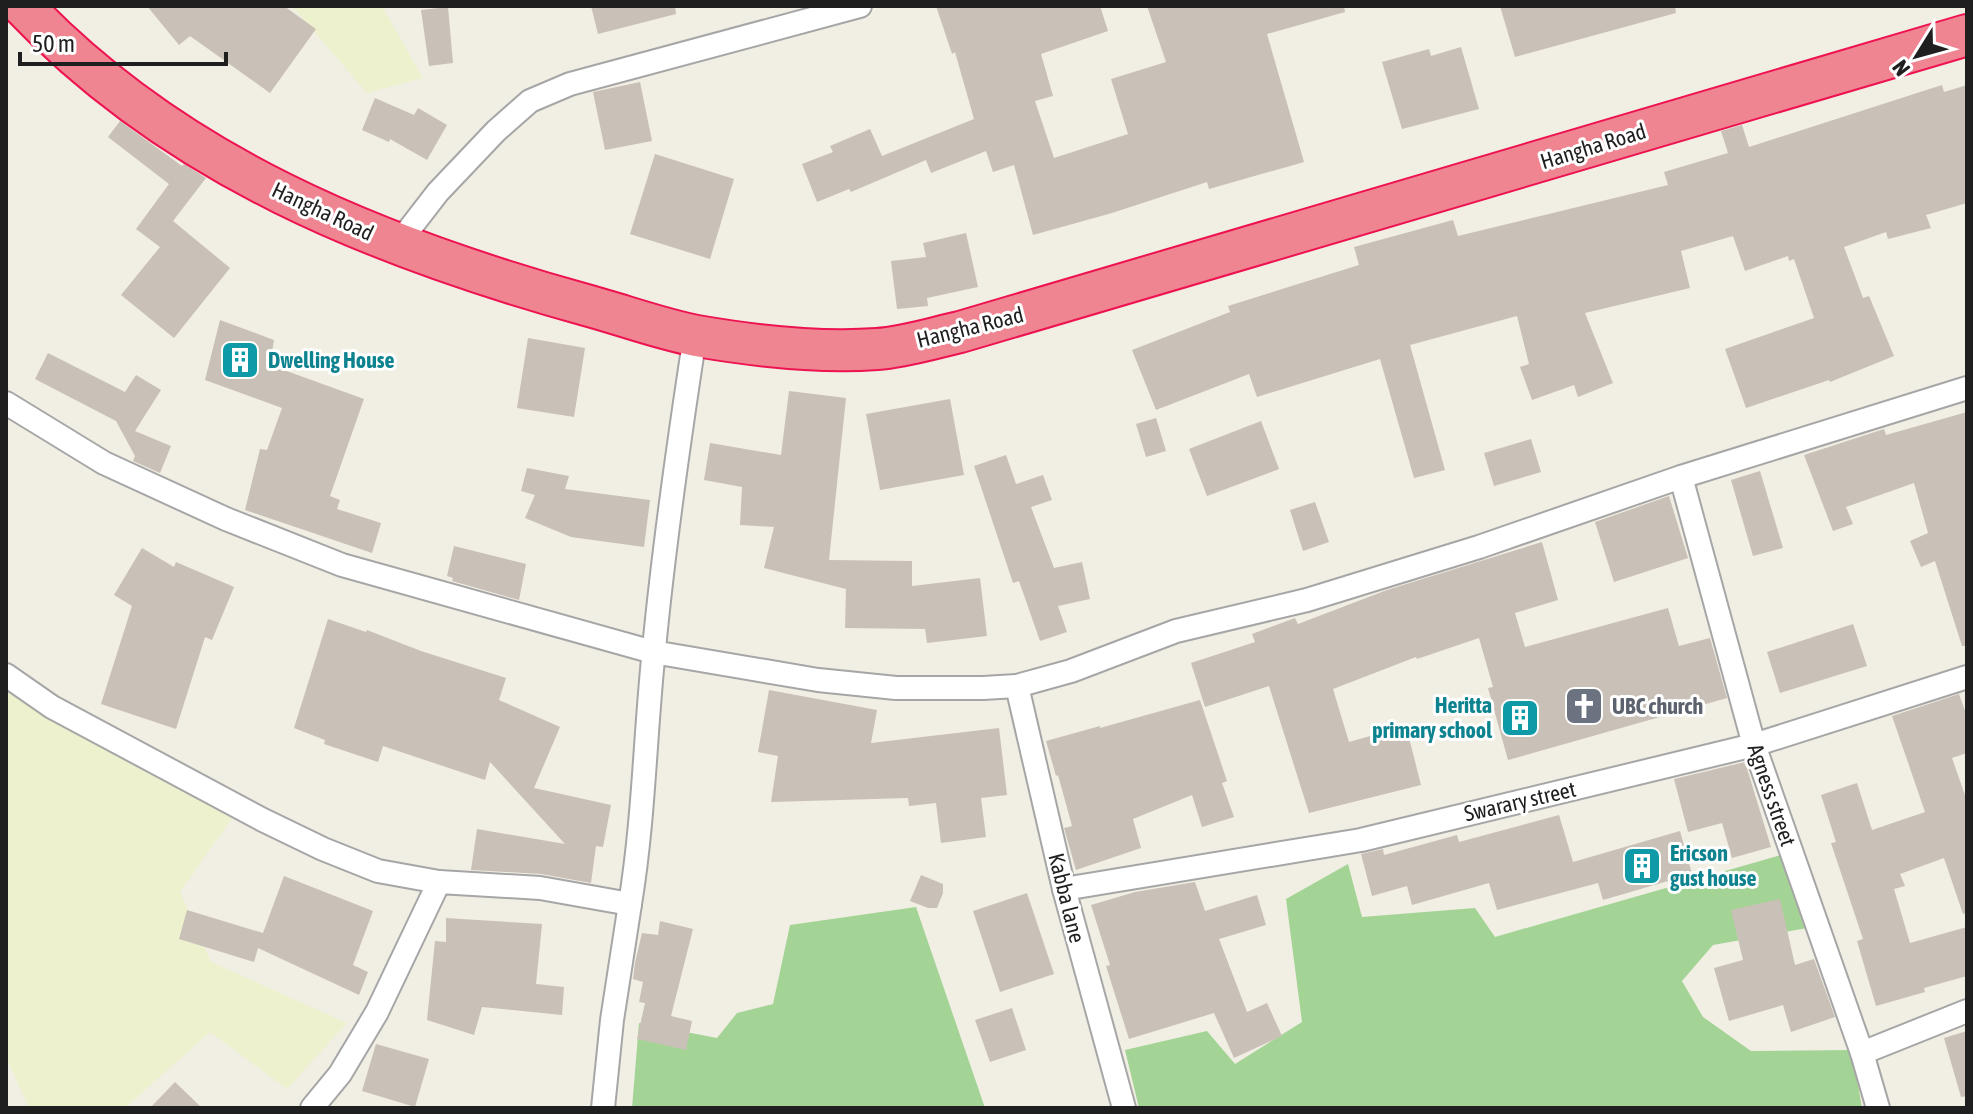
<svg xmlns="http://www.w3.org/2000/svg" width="1973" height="1114" font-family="'Asap Condensed',sans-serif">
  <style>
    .farmland { fill: #edf1ce }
    .forest { fill: #a4d495 }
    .building { fill: #c9c0b7 }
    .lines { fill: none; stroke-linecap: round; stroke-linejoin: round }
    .street-casing { stroke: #a6a6a6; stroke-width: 26 }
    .highway-casing { stroke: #ed1350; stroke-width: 44 }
    .street { stroke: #fff; stroke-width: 22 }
    .highway { stroke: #f08592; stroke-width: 40 }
    .labels { text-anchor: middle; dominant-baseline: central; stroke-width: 6; stroke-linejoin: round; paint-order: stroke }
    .street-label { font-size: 22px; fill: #1f1f1f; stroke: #fff }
    .culture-label { font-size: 22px; font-weight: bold; fill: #0d838f; stroke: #fff; text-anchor: start }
    .worship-label { font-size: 22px; font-weight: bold; fill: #5b616d; stroke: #fff; text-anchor: start }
  </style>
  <rect width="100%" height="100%" fill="#f1eee4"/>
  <g class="farmland">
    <path d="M292,6H382L423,78L367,93Z"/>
    <path d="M6,671L72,710L247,797L180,892L211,962L347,1023L287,1089L210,1032L125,1108H29L9,1064L6,1063Z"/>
  </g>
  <g class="forest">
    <path d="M1791,852L1813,927L1713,945L1682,981L1703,1017L1751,1051L1852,1050L1862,1108H1139L1125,1050L1207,1031L1235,1064L1302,1022L1286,899L1348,864L1362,917L1475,908L1495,937Z"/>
    <path d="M916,907L985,1108H632L639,1023L717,1038L737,1013L773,1004L790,925Z"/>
  </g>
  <g class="building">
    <path d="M147,6H284L316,29L270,93L190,36L179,45Z"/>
    <path d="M591,6H675L676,14L598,34Z"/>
    <path d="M936,6H1100L1108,31L1041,54L1053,96L1035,101L1054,158L1128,134L1111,79L1166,62L1147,6H1344L1345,12L1267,34L1304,162L1209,189L1207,182L1112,213L1033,235L1014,165L993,172L986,151L931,173L926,160L851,192L849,189L817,202L802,164L833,152L830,146L870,129L882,156L974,119L955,52L952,54Z"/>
    <path d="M1500,6H1675L1676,13L1515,57Z"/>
    <path d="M448,7L453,63L429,66L421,10Z"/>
    <path d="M1461,47L1479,109L1402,129L1382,62L1429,49L1431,56Z"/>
    <path d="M640,82L652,141L605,150L593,92Z"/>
    <path d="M1942,85L1944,92L1967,85V203L1926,215L1931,228L1888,239L1886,232L1844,247L1863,298L1869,296L1894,356L1830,382L1829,380L1746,408L1725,349L1814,318L1794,259L1789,261L1788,256L1745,271L1733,236L1681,251L1690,288L1585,313L1613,383L1578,397L1574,385L1532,400L1520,367L1529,364L1517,316L1410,345L1445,470L1414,478L1380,359L1257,397L1249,374L1156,410L1132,350L1230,312L1228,306L1359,265L1354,247L1453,220L1458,236L1668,185L1664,172L1728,153L1721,131L1742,125L1749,147Z"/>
    <path d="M375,98L414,115L418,108L447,125L427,160L390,139L389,142L362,130Z"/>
    <path d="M120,121L182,166L184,164L206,178L173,221L230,268L174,338L121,295L160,247L136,229L169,184L108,137Z"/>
    <path d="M655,154L734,179L710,259L630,234Z"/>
    <path d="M966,233L978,287L927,298L928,306L897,309L891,261L926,257L923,243Z"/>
    <path d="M220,320L274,340L270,365L364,399L330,496L340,500L337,509L381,523L372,553L245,510L260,449L267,450L282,408L205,380Z"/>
    <path d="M528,338L585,348L574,417L517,408Z"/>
    <path d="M48,353L125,392L136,375L161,390L135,431L171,446L160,473L133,461L135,456L116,421L35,379Z"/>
    <path d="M789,391L846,398L829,560L912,561V586L980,578L987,636L927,643L925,629L845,628L846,589L764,568L774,527L740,525L742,487L704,480L710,443L781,455Z"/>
    <path d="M950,399L964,475L880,490L866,414Z"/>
    <path d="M1967,412V646H1962L1935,561L1921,567L1910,541L1928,533L1914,483L1846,507L1853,524L1833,531L1804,455L1884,429L1886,435Z"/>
    <path d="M1156,418L1166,451L1146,457L1136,424Z"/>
    <path d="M1261,421L1279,469L1207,496L1189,449Z"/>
    <path d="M1531,439L1541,472L1494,486L1484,453Z"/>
    <path d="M1006,455L1016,484L1043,475L1052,500L1031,507L1054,568L1082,562L1090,599L1058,606L1067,632L1040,641L1019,581L1013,583L974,466Z"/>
    <path d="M527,468L569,476L565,489L650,500L644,547L571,537L525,518L535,495L521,491Z"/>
    <path d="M1760,471L1783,548L1753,556L1731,480Z"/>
    <path d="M1669,496L1688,558L1614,582L1595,522Z"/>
    <path d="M1315,502L1329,542L1303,551L1290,510Z"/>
    <path d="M1542,542L1558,600L1515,613L1525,647L1668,608L1679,646L1710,638L1727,698L1508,760L1488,688L1493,687L1479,638L1417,659L1416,657L1333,689L1349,742L1406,726L1421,785L1309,813L1269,686L1205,707L1191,663L1255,642L1252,634L1295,618L1298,624L1387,590Z"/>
    <path d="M454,546L526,564L519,600L452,581L453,578L447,576Z"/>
    <path d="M142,548L174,567L176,562L234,587L212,640L205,637L176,729L101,704L132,606L114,595Z"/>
    <path d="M328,619L366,632L367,630L421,651L506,678L499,700L560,727L534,788L611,805L603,847L596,846L591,883L541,874L471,870L477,829L565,844L490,762L485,780L383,746L378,762L324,744L325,740L294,728Z"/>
    <path d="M1853,624L1867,666L1780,693L1767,652Z"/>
    <path d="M769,690L877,710L871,743L999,728L1007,795L981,798L986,837L941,843L936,803L909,806L908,798L771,802L778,756L758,752Z"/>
    <path d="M1959,694L1967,716V753L1952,758L1967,801V913L1963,914L1944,858L1900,874L1905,886L1894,889L1910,943L1967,927V976L1924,988L1925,992L1876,1006L1857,941L1863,939L1831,843L1836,842L1821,795L1857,783L1872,830L1925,812L1892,716Z"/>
    <path d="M1200,700L1227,781L1222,783L1234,817L1202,827L1192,795L1133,819L1141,848L1076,870L1064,828L1072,826L1058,775L1056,776L1046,741L1100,726V728Z"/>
    <path d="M1745,762L1771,847L1732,858L1722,823L1688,832L1674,779Z"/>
    <path d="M1559,815L1573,862L1680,831L1692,874L1603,900L1598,883L1497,910L1489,883L1412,905L1407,886L1372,896L1361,854L1383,849L1384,855L1457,835L1459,842Z"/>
    <path d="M921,875L943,884V893L937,908H928L910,901Z"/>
    <path d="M284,876L373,911L353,965L368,972L359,995L258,948L254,962L179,939L187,910L263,933Z"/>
    <path d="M1195,882L1205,911L1257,895L1266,925L1219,939L1247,1012L1267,1003L1282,1036L1234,1058L1214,1013L1129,1039L1106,966L1110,965L1091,905L1135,892Z"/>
    <path d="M1027,893L1054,974L1000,992L973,911Z"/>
    <path d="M1780,899L1795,965L1814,959L1835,1017L1791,1032L1783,1005L1729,1021L1714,968L1743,960L1731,910Z"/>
    <path d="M446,918L542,924L536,984L564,987L562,1015L482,1007L474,1035L427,1020L435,941L446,942Z"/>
    <path d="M660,921L693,929L671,1016L692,1021L686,1050L637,1039L645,1003L639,1002L643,982L633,979L635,963L642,933L658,935Z"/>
    <path d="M1012,1008L1026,1050L990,1062L975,1020Z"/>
    <path d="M1967,1031V1096L1961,1097L1944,1038Z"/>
    <path d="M376,1044L429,1059L415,1107L362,1091Z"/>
    <path d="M175,1082L202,1108H150Z"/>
  </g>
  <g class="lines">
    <defs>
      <g id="street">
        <path d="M397,245L438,192L496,131L530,101L570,84L860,6"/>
        <path d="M6,403L104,463L226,519L342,565L653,652L818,680L896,688H983L1017,686L1071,671L1176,631L1307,600L1479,547L1681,477L1967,388"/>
        <path d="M1681,477L1754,745L1862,1053L1878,1108"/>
        <path d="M6,675L52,707L263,820L323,849L378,871L439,882"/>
        <path d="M1017,686L1064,889L1124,1108"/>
        <path d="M1064,889L1361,840L1754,745L1967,677"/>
        <path d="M1862,1053L1967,1011"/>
        <path d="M312,1108L340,1074L377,1012L439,882L540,888L630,904C644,819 645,734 654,649C664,544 679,440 695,336"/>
        <path d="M603,1108L612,1020L630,904"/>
      </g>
      <path id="highway" d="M23,6C175,166 377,247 586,305C623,315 660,329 697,336C755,346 819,353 877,349C905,347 933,338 960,332L1967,35"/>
    </defs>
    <use href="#street" class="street-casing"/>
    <use href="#highway" class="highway-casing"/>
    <use href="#street" class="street"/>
    <use href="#highway" class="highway"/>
  </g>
  <defs>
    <symbol id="building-square" viewBox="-11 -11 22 22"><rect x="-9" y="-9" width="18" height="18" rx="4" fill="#0f9aa8" stroke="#fff"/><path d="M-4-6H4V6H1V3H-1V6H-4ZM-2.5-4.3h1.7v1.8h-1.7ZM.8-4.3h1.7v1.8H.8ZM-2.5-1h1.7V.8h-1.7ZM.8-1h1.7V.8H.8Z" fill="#fff"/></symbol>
    <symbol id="church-square" viewBox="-11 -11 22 22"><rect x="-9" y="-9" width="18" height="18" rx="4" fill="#6b7280" stroke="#fff"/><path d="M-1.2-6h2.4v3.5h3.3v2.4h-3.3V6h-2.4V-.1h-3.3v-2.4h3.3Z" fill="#fff"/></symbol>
  </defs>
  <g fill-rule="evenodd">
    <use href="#building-square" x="218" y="338" width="44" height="44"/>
    <use href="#church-square" x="1562" y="684" width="44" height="44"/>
    <use href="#building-square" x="1498" y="696" width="44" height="44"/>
    <use href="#building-square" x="1620" y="844" width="44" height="44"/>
  </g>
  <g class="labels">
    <g class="street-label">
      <text transform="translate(1593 146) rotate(-17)">Hangha Road</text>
      <text transform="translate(323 211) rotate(25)">Hangha Road</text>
      <text transform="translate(970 327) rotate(-14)">Hangha Road</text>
      <text transform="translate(1772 795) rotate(71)">Agness street</text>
      <text transform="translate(1520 801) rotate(-13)">Swarary street</text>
      <text transform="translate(1067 898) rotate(76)">Kabba lane</text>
    </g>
    <g class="culture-label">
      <text x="268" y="360">Dwelling House</text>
      <text x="1492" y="705" text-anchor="end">Heritta<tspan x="1492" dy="25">primary school</tspan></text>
      <text x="1670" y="853">Ericson<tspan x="1670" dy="25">gust house</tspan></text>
    </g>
    <g class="worship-label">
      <text x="1612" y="706">UBC church</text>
    </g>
  </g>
  <rect width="1973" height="1114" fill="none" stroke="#1f1f1f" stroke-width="16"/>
  <g transform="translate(1917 56) rotate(233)" stroke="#ffffff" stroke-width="6" paint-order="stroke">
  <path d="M0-6L14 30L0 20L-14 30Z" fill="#1f1f1f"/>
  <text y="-12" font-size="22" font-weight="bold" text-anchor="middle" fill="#1f1f1f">N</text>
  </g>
  <path d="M20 52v12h206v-12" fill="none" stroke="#1f1f1f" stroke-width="4"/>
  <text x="32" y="52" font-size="24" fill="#1f1f1f" stroke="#ffffff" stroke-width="6" paint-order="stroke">50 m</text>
</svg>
